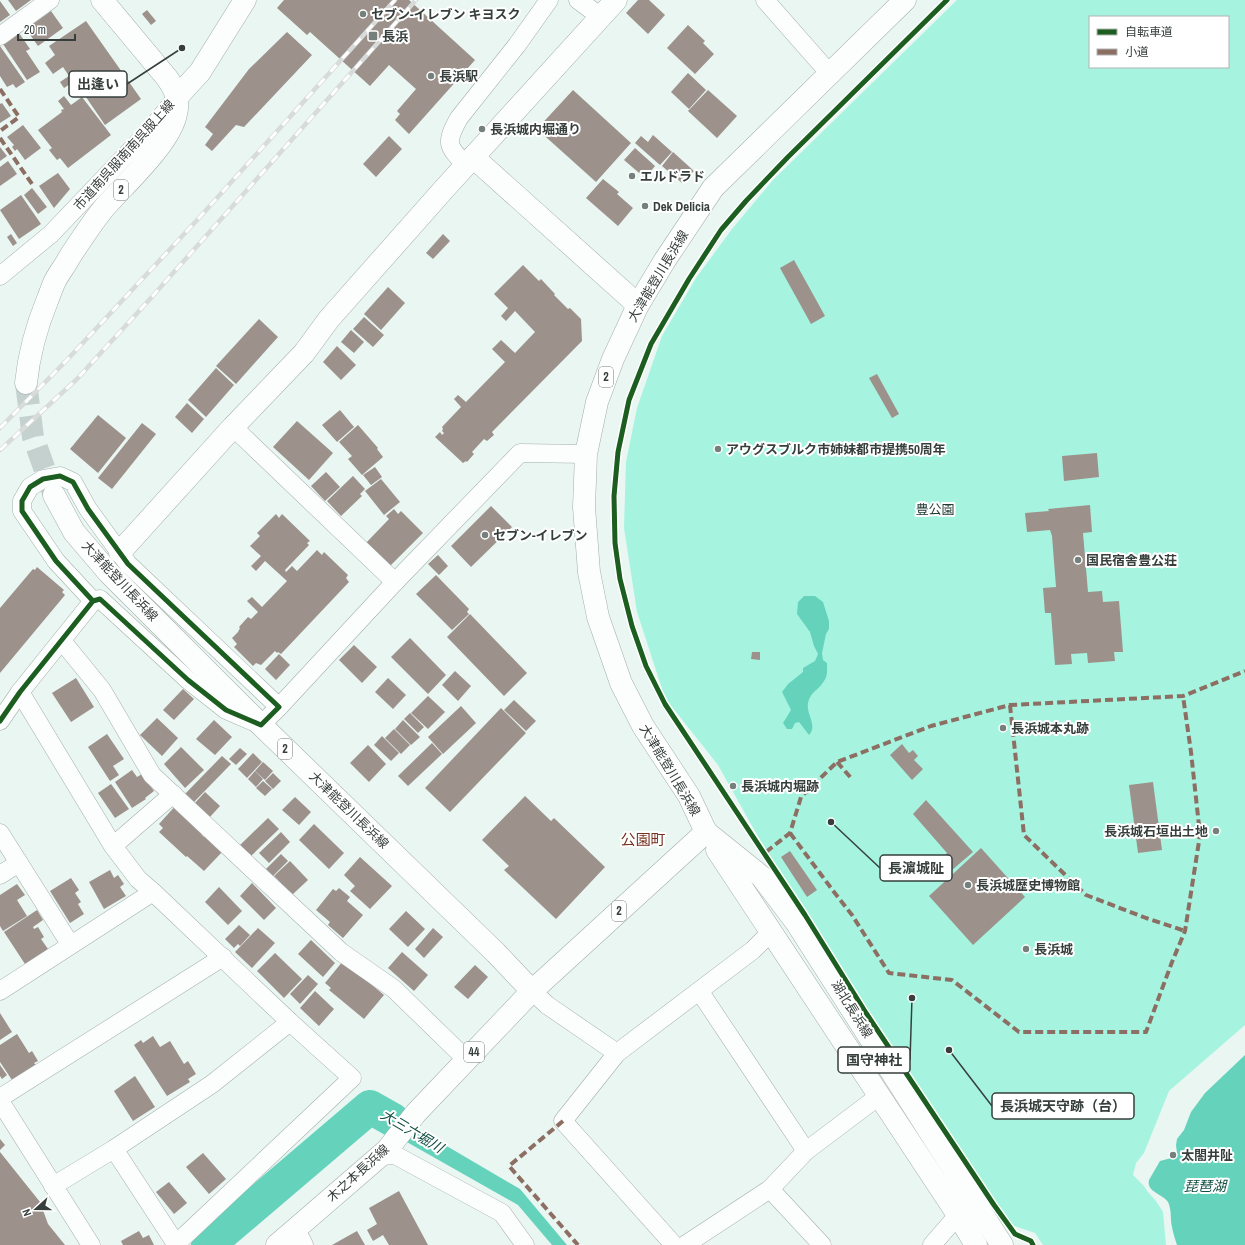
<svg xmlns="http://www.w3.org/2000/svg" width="1245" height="1245" font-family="'Archivo Narrow','Noto Sans JP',sans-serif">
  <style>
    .green { fill: #a6f4e0; fill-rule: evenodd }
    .water { fill: #65d3bc }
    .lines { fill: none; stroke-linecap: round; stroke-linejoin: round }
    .river { stroke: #65d3bc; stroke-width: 34 }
    .building { fill: #9d918b }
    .primary-tunnel { stroke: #c5d1ce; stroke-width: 22; stroke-dasharray: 22 11; stroke-linecap: butt }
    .street-casing { stroke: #a4aeab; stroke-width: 19 }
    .secondary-casing { stroke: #a4aeab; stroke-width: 23 }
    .primary-casing { stroke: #a4aeab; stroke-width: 23 }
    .street { stroke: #fcfefd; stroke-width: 18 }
    .secondary { stroke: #fcfefd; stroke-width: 22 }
    .primary { stroke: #fcfefd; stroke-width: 22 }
    .rail-casing { stroke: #d7dbd9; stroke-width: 4.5 }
    .rail { stroke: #fff; stroke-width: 3; stroke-dasharray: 9; stroke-linecap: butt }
    .quiet { stroke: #8d6e63; stroke-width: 4; stroke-dasharray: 8 4; stroke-linecap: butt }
    .cycleway-casing { stroke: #fff; stroke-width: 8 }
    .cycleway { stroke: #1b5e20; stroke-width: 5 }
    .poi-dot { fill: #757f7c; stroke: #fff; stroke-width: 1.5 }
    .labels { text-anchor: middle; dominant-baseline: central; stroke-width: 4; stroke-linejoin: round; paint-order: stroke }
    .shield { fill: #fff; stroke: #727976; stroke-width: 1 }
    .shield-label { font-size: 12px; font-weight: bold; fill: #363f3c }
    .poi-label { font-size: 13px; font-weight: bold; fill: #363f3c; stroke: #fff; text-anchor: start }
    .street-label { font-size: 13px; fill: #363f3c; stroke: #fff }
    .park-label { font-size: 13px; fill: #223a33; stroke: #fff }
    .water-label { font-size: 14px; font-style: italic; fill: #134f42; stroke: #fff }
    .quarter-label { font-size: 15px; fill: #753120; stroke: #fff }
    .leader { fill: none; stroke: #363f3c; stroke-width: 1.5 }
    .callout-dot { fill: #363f3c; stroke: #fff; stroke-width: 1.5 }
    .callout { fill: #fff; stroke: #363f3c; stroke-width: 1.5 }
    .callout-label { font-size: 14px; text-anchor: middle; font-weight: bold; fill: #363f3c }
  </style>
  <rect width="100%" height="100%" fill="#e9f6f2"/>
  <path class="green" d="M957,0H1245V1025L1169,1091L1144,1153L1136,1163L1133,1175L1143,1185L1148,1192L1156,1201L1163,1212L1166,1245H1043L1035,1233L994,1219L831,960L775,867L718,765L665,698L637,612L624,528L626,462L637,408L662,336L696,278L732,229L773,180ZM1090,17H1228V67H1090Z"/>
  <g class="water">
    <path d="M804,596H815L823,602L829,621V629L826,634L822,653L823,660L827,663C827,669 828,676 824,681C819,690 810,692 808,703C806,714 818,726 809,735L799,722L795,723L792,729H787L783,723L791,710L782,692L788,684L803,672V668L815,661L818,654L814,646L810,632L797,614L798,602Z"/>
    <path d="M1245,1055V1245H1177C1175,1239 1173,1233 1172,1227C1170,1219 1172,1210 1168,1202C1163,1194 1146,1192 1149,1180L1160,1161L1175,1157L1177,1153L1176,1145L1177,1139L1184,1130L1191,1112L1205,1093Z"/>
    <path d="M365,1095L428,1135L520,1189L567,1245H552L518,1205L375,1124L364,1126L347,1115Z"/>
  </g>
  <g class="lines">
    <path class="river" d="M208,1245L370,1107L393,1120"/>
  </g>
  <g class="building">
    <path d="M8,0H31L16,11Z"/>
    <path d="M284,0H409L475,60L409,134L395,120L400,114L397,111L416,89L389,65L370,86L310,32L307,35L277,8Z"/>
    <path d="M638,0H649L665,15L648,34L626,13Z"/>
    <path d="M0,1L10,15L0,22Z"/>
    <path d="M147,10L156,21L151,25L142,14Z"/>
    <path d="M51,11L63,28L38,46L26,29Z"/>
    <path d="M86,21L141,99L105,125L75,81L64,88L60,82L69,76L63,67L53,74L45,63L55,55L49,46Z"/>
    <path d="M688,25L705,41L703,43L714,54L695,74L667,48Z"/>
    <path d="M287,32L312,55L244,127L236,125L212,151L205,145L213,134L205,127L249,69Z"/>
    <path d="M19,33L30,49L26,51L40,72L27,80L3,44Z"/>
    <path d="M0,46L25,82L16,88L13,84L7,87L0,76Z"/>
    <path d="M688,73L706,90L689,109L671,92Z"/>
    <path d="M573,90L631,143L596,182L537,129Z"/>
    <path d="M708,90L737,116L717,138L688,111Z"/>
    <path d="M64,96L71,105L82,97L111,135L68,168L60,158L57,160L49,150L52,148L38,130L62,112L61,110L64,109L58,101Z"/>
    <path d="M2,103L11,116L0,123V104Z"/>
    <path d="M23,125L41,148L25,160L17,149L15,151L12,147L14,145L7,137Z"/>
    <path d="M653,135L672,152L660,165L635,143L641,136L648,142Z"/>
    <path d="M389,136L402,149L376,177L363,164Z"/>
    <path d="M0,147L7,156L0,161Z"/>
    <path d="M635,148L655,166L645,178L624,160Z"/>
    <path d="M673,152L694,171L682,183L662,166Z"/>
    <path d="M8,161L17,174L0,186V167Z"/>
    <path d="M58,173L70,189L54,208L39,186Z"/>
    <path d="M603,179L619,192L617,194L633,208L618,226L586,198Z"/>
    <path d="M32,188L47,207L38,214L24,195Z"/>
    <path d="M21,195L41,224L19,239L0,210Z"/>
    <path d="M11,234L17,243L13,246L7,237Z"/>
    <path d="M443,234L450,241L433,259L426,253Z"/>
    <path d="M794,260L825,316L811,324L780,268Z"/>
    <path d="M523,265L539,281L541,279L555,294L554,295L568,309L570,308L581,319L582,341L492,432L494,435L487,441L484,439L472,452L474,454L467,462L466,461L463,463L435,437L440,432L442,435L444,433L442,431L443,429L442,427L461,407L454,399L458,395L466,402L505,362L492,349L501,340L515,353L535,332L515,311L506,321L501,316L508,308L494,294Z"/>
    <path d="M388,287L405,303L381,330L364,314Z"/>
    <path d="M364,317L384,335L373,347L353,329Z"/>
    <path d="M259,319L278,337L236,384L216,366Z"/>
    <path d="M351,330L364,342L354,353L341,342Z"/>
    <path d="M337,346L356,365L341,380L323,362Z"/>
    <path d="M216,368L234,385L206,417L188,400Z"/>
    <path d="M877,374L899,414L892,418L869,378Z"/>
    <path d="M187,403L204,419L192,433L175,417Z"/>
    <path d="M340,410L354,427L337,442L322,425Z"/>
    <path d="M98,415L126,438L98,473L70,449Z"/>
    <path d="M297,421L333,453L309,480L273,447Z"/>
    <path d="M142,423L156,434L112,489L98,478Z"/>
    <path d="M358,425L378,448L377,449L383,457L362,475L348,459L352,456L339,442Z"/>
    <path d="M1097,453L1099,477L1064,481L1062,456Z"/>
    <path d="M375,467L382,477L371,485L363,475Z"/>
    <path d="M326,472L340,487L325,501L311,486Z"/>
    <path d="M353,476L365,489L360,494L362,496L341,516L327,501Z"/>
    <path d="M381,479L400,502L384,515L365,491Z"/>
    <path d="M1090,505L1092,532L1083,533L1088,592L1102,591L1103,602L1119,601L1123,652H1114L1115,661L1088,663L1087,653L1071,654L1072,664L1055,665L1051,613H1045L1043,588L1056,587L1052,536L1050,530L1027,532L1025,513L1049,511L1048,509Z"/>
    <path d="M491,506L512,527L471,567L451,546Z"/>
    <path d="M394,509L398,514L401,511L423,533L389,567L365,544L389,519L386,516Z"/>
    <path d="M276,514L279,518L282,514L310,541L307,543L309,545L285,570L286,572L292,566L297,571L317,550L322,555L324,552L348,575L346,578L349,582L281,654L278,652L277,653L275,651L261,665L256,663L253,666L234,647L237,644L232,638L238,632L240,628L239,627L248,617L251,619L258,612L247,601L252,597L262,607L287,581L265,561L256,571L251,566L261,556L250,546L260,536L257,533Z"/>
    <path d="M438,555L448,566L439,575L428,564Z"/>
    <path d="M37,567L64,590L62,592L65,595L0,673V608L33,569L35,570Z"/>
    <path d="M436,575L469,609L467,612L469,614L452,630L416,594Z"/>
    <path d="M470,614L527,673L504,696L447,637Z"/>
    <path d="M410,638L446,675L428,694L391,657Z"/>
    <path d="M354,645L377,667L362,683L339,660Z"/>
    <path d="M752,652H760V660L751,659Z"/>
    <path d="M279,654L290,665L276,680L265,669Z"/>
    <path d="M455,671L471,686L458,701L442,685Z"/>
    <path d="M76,678L94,707L71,722L52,693Z"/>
    <path d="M388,678L406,695L393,709L375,692Z"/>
    <path d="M183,689L194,699L174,720L163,710Z"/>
    <path d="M428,696L445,712L428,729L411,713Z"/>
    <path d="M514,700L536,721L526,731L504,710Z"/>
    <path d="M461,706L476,723L443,754L428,737Z"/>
    <path d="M501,708L526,733L450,812L425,788Z"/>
    <path d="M410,713L424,727L418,733L404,719Z"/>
    <path d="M157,718L178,738L162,756L140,735Z"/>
    <path d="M214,720L232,737L215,755L196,739Z"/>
    <path d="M403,720L420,737L411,745L395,729Z"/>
    <path d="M394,729L410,745L401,754L385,738Z"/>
    <path d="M107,734L124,759L113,766L119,775L110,781L88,747Z"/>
    <path d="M382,736L399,753L391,761L374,745Z"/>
    <path d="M432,743L442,754L408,786L398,776Z"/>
    <path d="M902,744L909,753L913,750L918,756L914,760L923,769L912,780L890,755Z"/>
    <path d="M368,745L386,764L369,782L350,763Z"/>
    <path d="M181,747L204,770L185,788L164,764Z"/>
    <path d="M240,748L247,754L236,765L229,759Z"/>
    <path d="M253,753L262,762L247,778L238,769Z"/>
    <path d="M222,756L231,764L194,802L185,794Z"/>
    <path d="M263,762L273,771L265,780L255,771Z"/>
    <path d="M132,770L137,777L142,774L154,791L145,798L146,799L132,808L115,782Z"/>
    <path d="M255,771L263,779L256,787L248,779Z"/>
    <path d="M273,773L281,781L273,789L265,781Z"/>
    <path d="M263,781L272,789L265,796L256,788Z"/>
    <path d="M1153,782L1162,850L1138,853L1129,785Z"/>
    <path d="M111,784L129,809L115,818L98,793Z"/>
    <path d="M205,792L220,806L209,818L194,804Z"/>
    <path d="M525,796L551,821L554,818L605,867L556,919L504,870L509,866L482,840Z"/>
    <path d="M295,797L311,812L299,825L282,810Z"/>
    <path d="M926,800L973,852L944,877L934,866L947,853L913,814Z"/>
    <path d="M177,804L205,830L201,834L204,837L209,832L223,851L204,871L187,856L186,857L159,832L163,828L159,824Z"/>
    <path d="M268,818L279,829L251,856L240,845Z"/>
    <path d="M314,824L344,853L329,869L299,840Z"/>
    <path d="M281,832L290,842L269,863L259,853Z"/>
    <path d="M981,848L1025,897L973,945L929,896Z"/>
    <path d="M790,851L817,890L807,897L781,857Z"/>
    <path d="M281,854L288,861L272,877L265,870Z"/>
    <path d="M360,857L392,886L370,909L350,891L355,886L344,875Z"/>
    <path d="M290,861L308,880L292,895L274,876Z"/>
    <path d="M110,870L114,878L118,875L124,884L120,887L126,896L104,909L89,882Z"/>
    <path d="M71,878L79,890L75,893L81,902L78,904L84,914L70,923L50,891Z"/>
    <path d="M252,883L276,908L264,920L240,896Z"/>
    <path d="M17,884L25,895L17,900L27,916L3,931L0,926V895Z"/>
    <path d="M219,887L242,911L228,925L205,902Z"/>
    <path d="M339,888L350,897L347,901L363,915L343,938L328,925L330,922L316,910L333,889L336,891Z"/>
    <path d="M37,910L43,920L33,927L34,929L38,927L44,937L41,939L48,949L25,964L4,932Z"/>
    <path d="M406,911L425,929L408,947L389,929Z"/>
    <path d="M239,925L250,935L240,946L238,944L234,948L225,939Z"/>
    <path d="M258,928L275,943L252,968L235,952Z"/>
    <path d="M433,928L443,937L424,958L415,949Z"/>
    <path d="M311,940L335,963L323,977L298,954Z"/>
    <path d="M402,952L428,975L414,991L388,968Z"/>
    <path d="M275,953L302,979L284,998L257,971Z"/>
    <path d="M343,961L384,995L364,1019L329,990L331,988L325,983Z"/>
    <path d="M475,965L488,977L468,999L454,987Z"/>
    <path d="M308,975L318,984L300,1004L290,994Z"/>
    <path d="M315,991L334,1009L319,1026L300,1008Z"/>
    <path d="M0,1013L12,1032L0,1040Z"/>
    <path d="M17,1034L29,1053L32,1051L38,1061L34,1063L36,1065L12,1080L0,1062V1045Z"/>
    <path d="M153,1036L160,1047L170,1041L184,1064L188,1061L196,1074L188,1079L190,1082L167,1096L134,1045L141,1040L143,1043Z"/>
    <path d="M0,1065L7,1075L2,1079L0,1076Z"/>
    <path d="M135,1076L155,1107L133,1121L114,1091Z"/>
    <path d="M0,1139L5,1145L0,1150Z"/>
    <path d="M0,1152L40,1202L48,1224L65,1245H0Z"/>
    <path d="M203,1153L226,1179L209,1194L186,1167Z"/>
    <path d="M169,1182L187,1203L174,1214L156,1192Z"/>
    <path d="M399,1191L428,1245H389L383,1235L373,1241L367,1230L377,1224L369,1208Z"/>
    <path d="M139,1231L143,1238L149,1235L154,1245H123L121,1241Z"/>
    <path d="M357,1231L365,1245H332Z"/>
  </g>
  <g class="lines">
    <path class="primary-tunnel" d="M26,383L33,437L54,495"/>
    <defs>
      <g id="street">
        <path d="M578,0L601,17"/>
        <path d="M765,0L830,74"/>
        <path d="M0,36L50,0"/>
        <path d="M466,165C447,146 445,143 459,118L517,45L549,0"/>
        <path d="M0,276L51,234L152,128L177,97"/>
        <path d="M233,427L395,582"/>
        <path d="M62,641L102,690L152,775L341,952L394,989L466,1059"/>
        <path d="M20,692L113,846"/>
        <path d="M279,707L395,582L520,453L586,454"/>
        <path d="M0,721L20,692L93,601L56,561L22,511V501L30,487L43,479L60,476L73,482L88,509L128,564L279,707L261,725L226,710L188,680L100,599L93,601"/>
        <path d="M0,833L70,944"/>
        <path d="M0,875L19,863"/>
        <path d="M0,991L153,892L138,879L113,846L173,794"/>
        <path d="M532,991L547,1005L617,1053L563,1121L674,1245"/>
        <path d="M700,992L806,1151"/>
        <path d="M617,1053L753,950L771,932"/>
        <path d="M0,1098L223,957"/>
        <path d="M0,1101L91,1245"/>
        <path d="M114,1149L176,1244L352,1078L290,1022L153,892"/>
        <path d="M380,1156L395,1155L502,1213L525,1245"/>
        <path d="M53,1186L114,1149L212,1084L290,1022"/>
        <path d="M770,1189L822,1245"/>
        <path d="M291,1233L301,1239L304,1245"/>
        <path d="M685,1245L770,1189L806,1151L879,1096"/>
        <path d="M932,1245L958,1215"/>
      </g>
      <g id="secondary">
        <path d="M177,97L200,72L245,0"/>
        <path d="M473,157L638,305"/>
        <path d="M120,552L233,427L304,353L329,319L445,188L616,0"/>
        <path d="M706,832L762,877L796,922L1002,1245"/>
        <path d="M717,850L958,1215L976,1245"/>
      </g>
      <g id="primary">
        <path d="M26,383C29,354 36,328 47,301C50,294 52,287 55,281C59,273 65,266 69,258C80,241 91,224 104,208C125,184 166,147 175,118C180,102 177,92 167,78L102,0"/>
        <path d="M54,495L74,532L109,573L261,725L496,953L532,991"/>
        <path d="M277,1245L387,1150L416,1113L532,991L706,832L689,796L643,726L621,683L598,617L589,572L584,507L586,454L597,402L613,359L638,305L665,260L713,188L905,0"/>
      </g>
    </defs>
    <use href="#street" class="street-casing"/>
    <use href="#secondary" class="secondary-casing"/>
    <use href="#primary" class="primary-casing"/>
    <use href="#street" class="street"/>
    <use href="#secondary" class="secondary"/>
    <use href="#primary" class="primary"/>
    <defs>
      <g id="rail">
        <path d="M0,428L66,361L199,218L395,0"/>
        <path d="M0,450L77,379L150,299L416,0"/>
      </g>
    </defs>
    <use href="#rail" class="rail-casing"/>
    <use href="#rail" class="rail"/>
    <g class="quiet">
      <path d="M0,89L19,117L0,131"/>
      <path d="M0,138L32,184"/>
      <path d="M1010,705L1024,835L1086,895L1146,918L1185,931"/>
      <path d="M837,762L851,778"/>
      <path d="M790,833L834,892L852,915L889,973L952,980L1019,1032H1146L1172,962L1185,931L1200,835L1191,752L1183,696"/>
      <path d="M766,852L790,833L801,797L837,762L931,726L1010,705L1183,696L1245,671"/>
      <path d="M563,1121L509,1166L578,1245"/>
    </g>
    <defs>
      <g id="cycleway">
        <path d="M947,0L788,157L746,201L721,230L689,279L651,344L629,400L618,452L614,496L615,543L620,579L632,626L646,666L665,704L805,915L866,1013L994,1205L1015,1234L1031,1241L1033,1245"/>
        <path d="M0,721L20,692L93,601L56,561L22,511V501L30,487L43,479L60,476L73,482L88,509L128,564L279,707L261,725L226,710L188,680L100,599L93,601"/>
      </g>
    </defs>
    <use href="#cycleway" class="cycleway-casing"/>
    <use href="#cycleway" class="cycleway"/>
  </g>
  <g class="poi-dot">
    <circle cx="363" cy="14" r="4"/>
    <rect x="368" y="31" width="10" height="10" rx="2"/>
    <circle cx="431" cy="76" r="4"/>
    <circle cx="482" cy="129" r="4"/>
    <circle cx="632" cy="176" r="4"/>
    <circle cx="645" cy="206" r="4"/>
    <circle cx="718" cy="449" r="4"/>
    <circle cx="485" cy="535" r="4"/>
    <circle cx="1078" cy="560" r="4"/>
    <circle cx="1003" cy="728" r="4"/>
    <circle cx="733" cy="786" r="4"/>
    <circle cx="1216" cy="831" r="4"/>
    <circle cx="968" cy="885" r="4"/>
    <circle cx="1026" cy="949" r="4"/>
    <circle cx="1173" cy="1155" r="4"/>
  </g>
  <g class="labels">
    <g class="shield">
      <rect x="114" y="180" width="14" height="20" rx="3"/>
      <rect x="599" y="367" width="14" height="20" rx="3"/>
      <rect x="278" y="739" width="14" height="20" rx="3"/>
      <rect x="612" y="901" width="14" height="20" rx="3"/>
      <rect x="464" y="1042" width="20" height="20" rx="3"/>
    </g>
    <g class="shield-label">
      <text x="121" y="190">2</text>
      <text x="606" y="377">2</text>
      <text x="285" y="749">2</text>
      <text x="619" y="911">2</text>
      <text x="474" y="1052">44</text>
    </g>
    <g class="poi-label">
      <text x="371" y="14">セブン-イレブン キヨスク</text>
      <text x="382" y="36">長浜</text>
      <text x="439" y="76">長浜駅</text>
      <text x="490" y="129">長浜城内堀通り</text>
      <text x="640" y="176">エルドラド</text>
      <text x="653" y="206">Dek Delicia</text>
      <text x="726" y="449">アウグスブルク市姉妹都市提携50周年</text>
      <text x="493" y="535">セブン-イレブン</text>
      <text x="1086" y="560">国民宿舎豊公荘</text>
      <text x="1011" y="728">長浜城本丸跡</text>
      <text x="741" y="786">長浜城内堀跡</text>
      <text x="1208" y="831" text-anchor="end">長浜城石垣出土地</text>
      <text x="976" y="885">長浜城歴史博物館</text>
      <text x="1034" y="949">長浜城</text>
      <text x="1181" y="1155">太閤井阯</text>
    </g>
    <g class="street-label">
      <text transform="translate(124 155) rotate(-48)">市道南呉服南南呉服上線</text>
      <text transform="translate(658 276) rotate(-59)">大津能登川長浜線</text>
      <text transform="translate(120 581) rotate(47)">大津能登川長浜線</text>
      <text transform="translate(670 770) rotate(59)">大津能登川長浜線</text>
      <text transform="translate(349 810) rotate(44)">大津能登川長浜線</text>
      <text transform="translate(852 1009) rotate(58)">湖北長浜線</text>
      <text transform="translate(358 1173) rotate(-42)">木之本長浜線</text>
    </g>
    <g class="park-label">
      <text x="935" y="509">豊公園</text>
    </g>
    <g class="water-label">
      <text transform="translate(412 1131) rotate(31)">大三六堀川</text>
      <text x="1205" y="1186">琵琶湖</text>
    </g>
    <g class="quarter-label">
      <text x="643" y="839">公園町</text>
    </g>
  </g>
  <path class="leader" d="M182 48L127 84M831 822L880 868M912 998L910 1060M949 1050L992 1106"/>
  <g class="callout-dot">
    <circle cx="182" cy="48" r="4"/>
    <circle cx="831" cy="822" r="4"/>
    <circle cx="912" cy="998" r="4"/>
    <circle cx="949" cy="1050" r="4"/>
  </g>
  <g class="callout">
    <rect x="69" y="71" width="58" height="26" rx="4"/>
    <rect x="880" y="855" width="72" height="26" rx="4"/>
    <rect x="838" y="1047" width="72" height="26" rx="4"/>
    <rect x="992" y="1093" width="142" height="26" rx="4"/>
  </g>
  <g class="callout-label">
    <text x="98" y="89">出逢い</text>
    <text x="916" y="873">長濵城阯</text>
    <text x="874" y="1065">国守神社</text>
    <text x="1063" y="1111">長浜城天守跡（台）</text>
  </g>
  <rect x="1089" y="16" width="140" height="52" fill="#ffffff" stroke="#afb2b1"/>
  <rect x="1097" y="29" width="20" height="6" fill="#1b5e20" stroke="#afb2b1"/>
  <text x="1125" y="36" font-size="12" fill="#363f3c">自転車道</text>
  <rect x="1097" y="49" width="20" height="6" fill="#8d6e63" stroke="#afb2b1"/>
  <text x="1125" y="56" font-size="12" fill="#363f3c">小道</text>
  <g transform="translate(36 1209) rotate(249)" stroke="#ffffff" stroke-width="3" paint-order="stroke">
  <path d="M0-3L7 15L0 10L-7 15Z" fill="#363f3c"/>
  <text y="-6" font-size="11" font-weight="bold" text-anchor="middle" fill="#363f3c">N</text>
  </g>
  <path d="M18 34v6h57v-6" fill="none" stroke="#363f3c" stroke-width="2"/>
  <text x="24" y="34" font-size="12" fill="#363f3c" stroke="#ffffff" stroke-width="3" paint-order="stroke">20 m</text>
</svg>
